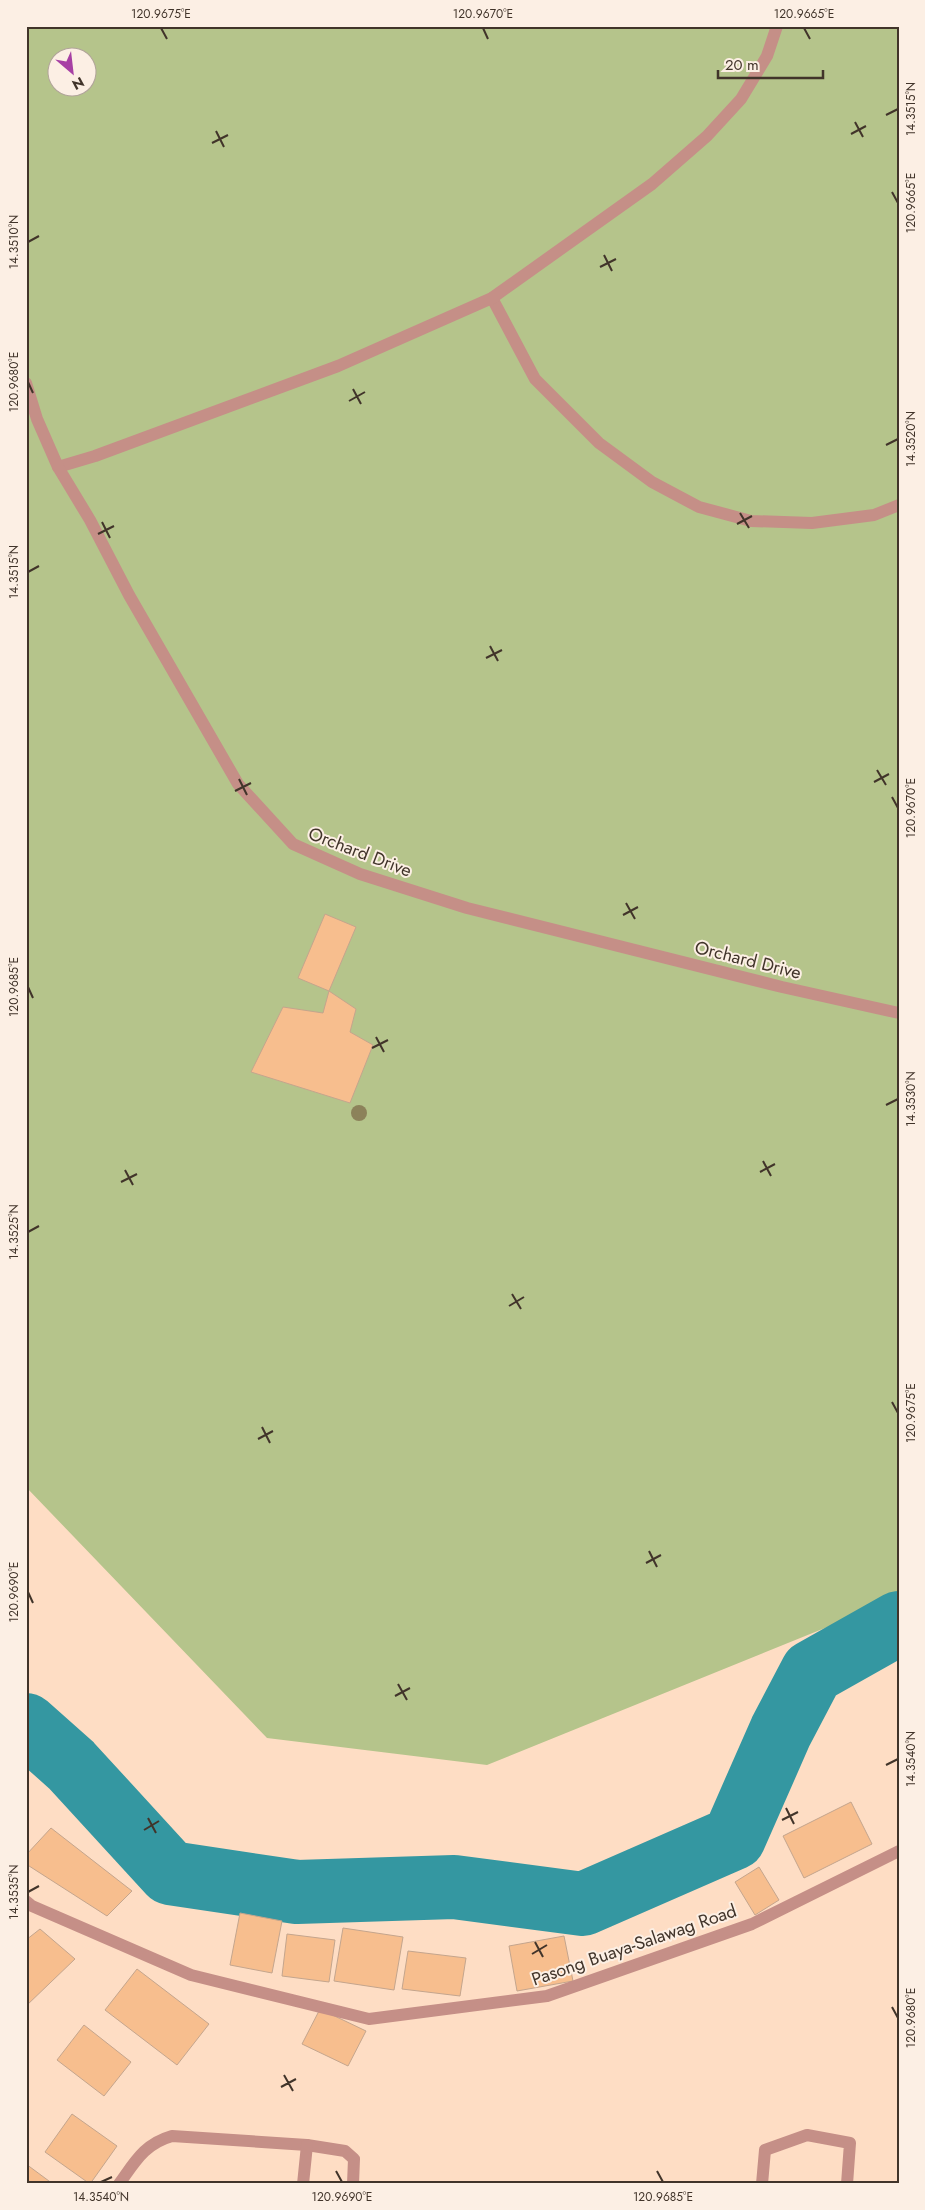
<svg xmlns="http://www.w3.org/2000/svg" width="925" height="2210" font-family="Jost,sans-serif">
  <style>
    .green { fill: #b5c48b; fill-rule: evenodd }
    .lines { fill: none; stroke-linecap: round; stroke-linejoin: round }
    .river { stroke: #3497a1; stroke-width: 64 }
    .building { fill: #f7be8e; stroke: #c4a58d }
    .minor { stroke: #c58f87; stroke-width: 12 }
    .tertiary { stroke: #c58f87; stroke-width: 12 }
    .tree { fill: #8c825a }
    .ticks { fill: none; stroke: #41342a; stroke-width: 2 }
    .labels { text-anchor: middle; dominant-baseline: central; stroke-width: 4; stroke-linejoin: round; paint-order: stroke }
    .street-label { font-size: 18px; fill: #41342a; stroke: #fcefe4 }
    .neatline { fill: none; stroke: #41342a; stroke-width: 2 }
    .ticks-label { font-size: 12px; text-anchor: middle; fill: #41342a }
  </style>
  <rect width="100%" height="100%" fill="#feddc4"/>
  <path class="green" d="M26,26H899V1598L487,1765L267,1738L26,1487ZM58,58H88V88H58Z"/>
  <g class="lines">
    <path class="river" d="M26,1725L71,1765L170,1873L297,1892L454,1887L583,1904L734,1838L781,1731L812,1672L899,1623"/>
  </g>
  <g class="building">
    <path d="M325,914L356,927L329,991L298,978Z"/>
    <path d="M329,991L356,1009L350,1032L373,1045L350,1103L251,1072L283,1007L323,1013Z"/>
    <path d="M851,1802L872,1844L804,1878L783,1836Z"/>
    <path d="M51,1828L132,1891L107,1916L26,1864V1855Z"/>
    <path d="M759,1867L779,1900L755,1915L735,1882Z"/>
    <path d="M240,1913L282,1921L272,1973L230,1965Z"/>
    <path d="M343,1928L403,1937L394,1990L334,1981Z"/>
    <path d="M40,1929L75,1959L26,2006V1940Z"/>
    <path d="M287,1934L335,1940L329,1982L282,1976Z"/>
    <path d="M564,1936L573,1981L517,1991L509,1946Z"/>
    <path d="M408,1951L466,1958L460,1996L402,1989Z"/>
    <path d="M137,1969L209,2024L177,2065L105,2010Z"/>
    <path d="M320,2009L366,2031L348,2066L302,2044Z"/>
    <path d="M84,2025L131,2062L104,2096L57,2060Z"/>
    <path d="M72,2114L117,2146L90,2184L45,2152Z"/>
    <path d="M26,2164L53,2184H26Z"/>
  </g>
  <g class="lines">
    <g class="minor">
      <path d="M492,298L535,379L599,443L652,482L699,507L751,521L812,523L874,515L899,505"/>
      <path d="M58,467L95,456L338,366L492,298L652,184L707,136L741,99L767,56L777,26"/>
      <path d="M119,2184C135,2162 144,2144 172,2136L307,2145L345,2151L354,2159L353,2184"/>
      <path d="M303,2184L307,2145"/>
      <path d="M762,2184L765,2150L807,2135L850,2143L847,2184"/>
    </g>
    <g class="tertiary">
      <path d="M26,383L37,419L58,467L90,520L129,595L238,784L293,844L360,874L467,908L782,987L899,1013"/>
      <path d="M26,1901L32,1906L191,1975L369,2019L547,1996L752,1924L899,1851"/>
    </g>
  </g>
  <circle class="tree" cx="359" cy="1113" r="8"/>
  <path class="ticks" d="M161,28L167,39M483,28L488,39M804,28L810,39M886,115L898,109M855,122L863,137M216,131L224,147M851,134L866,126M212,143L228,135M892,192L898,203M28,242L39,236M604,255L612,271M600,267L616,259M28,382L33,393M353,389L361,404M349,401L365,392M886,445L898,439M740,513L749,528M102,522L110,538M737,524L752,516M98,534L114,526M28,572L39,566M490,646L498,661M486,658L502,650M877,770L886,785M239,779L247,795M874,782L889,774M235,791L251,783M892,797L898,808M626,903L635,919M623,915L638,907M28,987L33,998M376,1037L384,1052M372,1048L388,1040M886,1105L898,1099M763,1161L771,1176M125,1170L133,1185M760,1172L775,1164M121,1182L137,1174M28,1232L39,1226M512,1294L521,1309M509,1306L524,1297M892,1402L898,1413M262,1427L270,1443M258,1439L273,1431M649,1551L657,1567M646,1563L661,1555M28,1592L33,1603M398,1684L407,1700M395,1696L410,1688M886,1765L898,1759M786,1808L794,1824M148,1818L156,1833M782,1820L798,1812M144,1830L159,1821M28,1892L39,1886M535,1942L543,1957M532,1954L547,1945M892,2007L898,2018M284,2075L293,2091M281,2087L296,2079M336,2171L342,2182M657,2171L663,2182M101,2182L112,2177"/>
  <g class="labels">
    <g class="street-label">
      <text transform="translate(360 852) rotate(21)">Orchard Drive</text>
      <text transform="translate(748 960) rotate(14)">Orchard Drive</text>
      <text transform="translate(634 1945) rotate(-19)">Pasong Buaya-Salawag Road</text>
    </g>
  </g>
  <rect width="925" height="2210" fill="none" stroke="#fcefe4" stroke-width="55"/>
  <g transform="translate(72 72) rotate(152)"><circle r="24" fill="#fcefe4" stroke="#b1a49a"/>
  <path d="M0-4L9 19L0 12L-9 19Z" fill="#a740a4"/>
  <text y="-8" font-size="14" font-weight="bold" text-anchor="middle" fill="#41342a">N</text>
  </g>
  <path d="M718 70v8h105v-8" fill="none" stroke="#41342a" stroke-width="2.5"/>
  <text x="725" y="70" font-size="15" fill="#41342a" stroke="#fcefe4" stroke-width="4" paint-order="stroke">20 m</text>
  <rect x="28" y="28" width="870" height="2154" class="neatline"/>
  <g class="ticks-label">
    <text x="161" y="18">120.9675°E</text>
    <text x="483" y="18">120.9670°E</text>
    <text x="804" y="18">120.9665°E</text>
    <text transform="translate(911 109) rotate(-90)" y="4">14.3515°N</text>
    <text transform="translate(911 203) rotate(-90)" y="4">120.9665°E</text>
    <text transform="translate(14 242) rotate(-90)" y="4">14.3510°N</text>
    <text transform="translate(14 382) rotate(-90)" y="4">120.9680°E</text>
    <text transform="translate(911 439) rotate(-90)" y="4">14.3520°N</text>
    <text transform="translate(14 572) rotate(-90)" y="4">14.3515°N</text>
    <text transform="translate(911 808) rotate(-90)" y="4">120.9670°E</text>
    <text transform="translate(14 987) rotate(-90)" y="4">120.9685°E</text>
    <text transform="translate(911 1099) rotate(-90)" y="4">14.3530°N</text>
    <text transform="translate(14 1232) rotate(-90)" y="4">14.3525°N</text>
    <text transform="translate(911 1413) rotate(-90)" y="4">120.9675°E</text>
    <text transform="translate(14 1592) rotate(-90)" y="4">120.9690°E</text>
    <text transform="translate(911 1759) rotate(-90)" y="4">14.3540°N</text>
    <text transform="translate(14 1892) rotate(-90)" y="4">14.3535°N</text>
    <text transform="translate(911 2018) rotate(-90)" y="4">120.9680°E</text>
    <text x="101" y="2201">14.3540°N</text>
    <text x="342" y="2201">120.9690°E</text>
    <text x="663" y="2201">120.9685°E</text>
  </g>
</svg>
